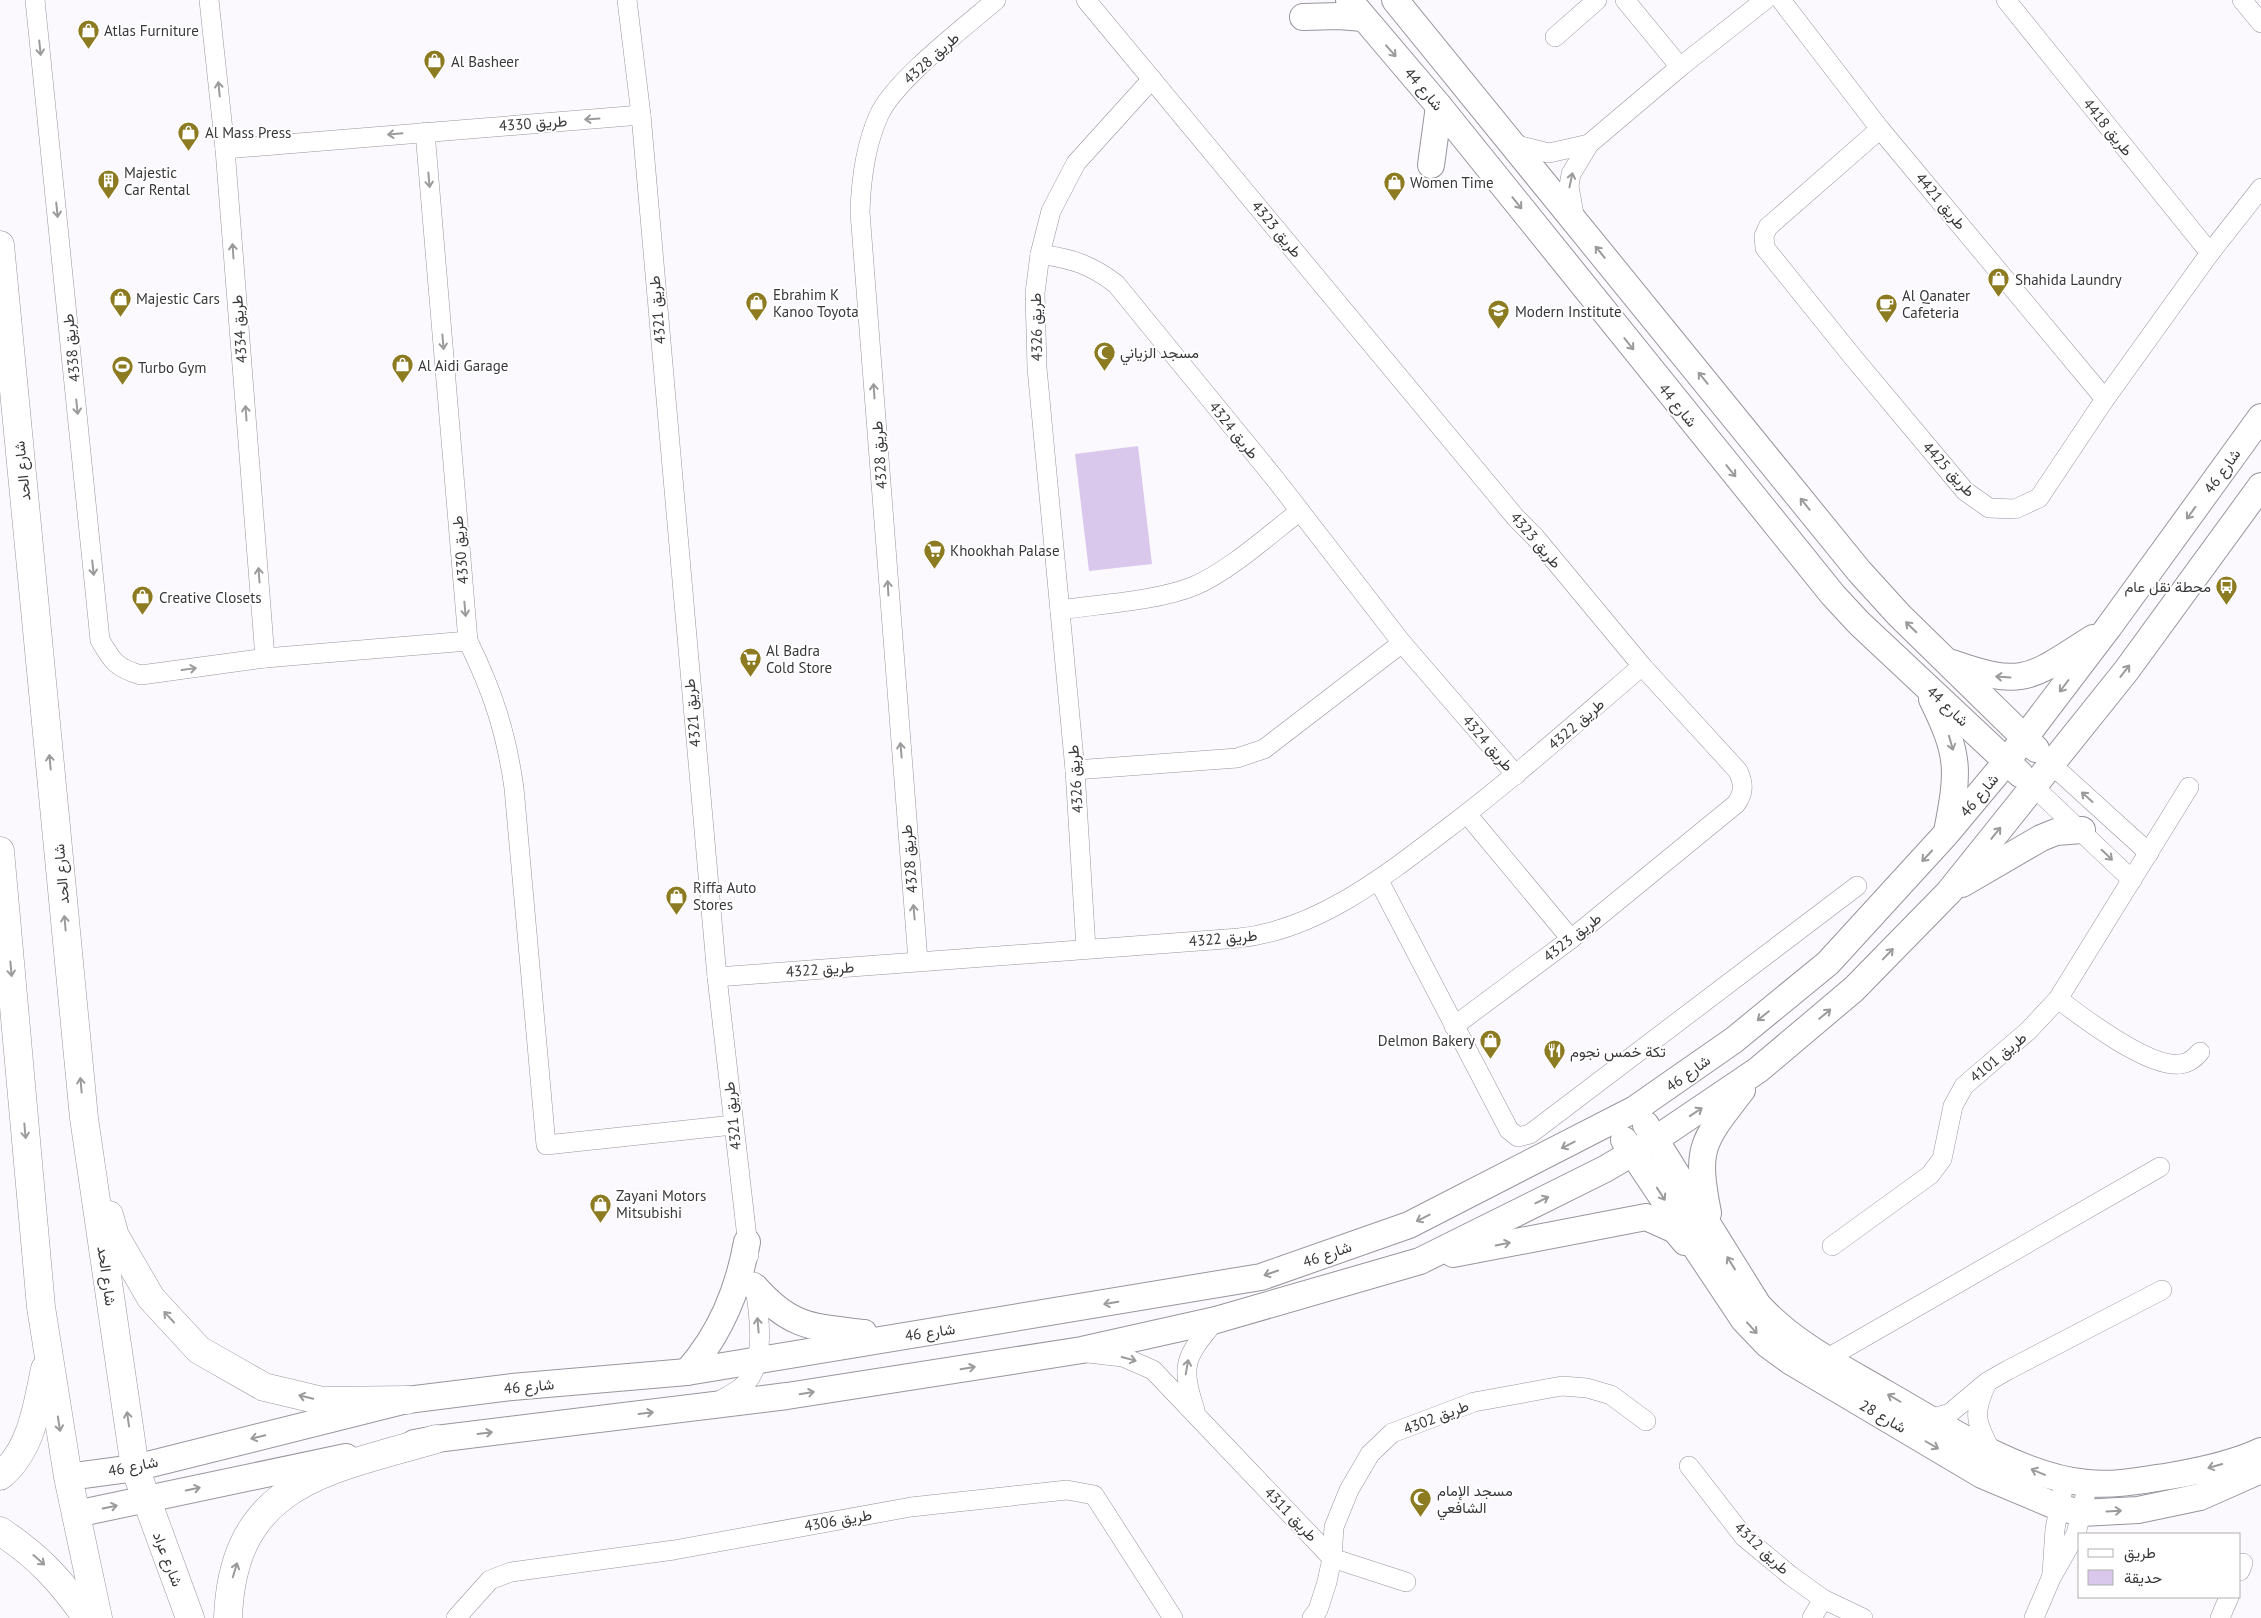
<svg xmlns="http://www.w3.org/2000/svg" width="2261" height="1618" font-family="'PT Sans',Vazirmatn,sans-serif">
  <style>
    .green { fill: #d9c8ec }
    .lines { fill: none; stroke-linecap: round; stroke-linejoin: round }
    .street-casing { stroke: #98959c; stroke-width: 20 }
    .secondary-casing { stroke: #98959c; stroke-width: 28 }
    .primary-casing { stroke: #98959c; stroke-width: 29 }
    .street { stroke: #fff; stroke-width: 19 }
    .secondary { stroke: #fff; stroke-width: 26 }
    .primary { stroke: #fff; stroke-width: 28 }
    .oneway { stroke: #9c9b9c }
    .labels { text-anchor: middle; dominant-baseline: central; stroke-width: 4; stroke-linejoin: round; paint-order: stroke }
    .poi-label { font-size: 15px; fill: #38373a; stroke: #fff; text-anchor: start }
    .street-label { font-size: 15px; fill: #38373a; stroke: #fff }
  </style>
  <rect width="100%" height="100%" fill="#fbf8fe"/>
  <path class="green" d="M1138,446L1152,564L1089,571L1075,454Z"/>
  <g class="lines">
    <defs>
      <g id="street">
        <path d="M35,0L100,640C112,661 116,668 141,675L265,658L468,641"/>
        <path d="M209,0L225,149L265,658"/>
        <path d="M627,0L641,115L717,977L749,1255"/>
        <path d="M1086,0L1516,518L1535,537L1642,666L1738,771C1744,784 1744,793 1736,804L1571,939L1454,1026"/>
        <path d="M1625,0L1680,67"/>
        <path d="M1781,0L1880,129L2105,399"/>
        <path d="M2006,0L2210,253"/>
        <path d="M2242,0L2261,23"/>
        <path d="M1555,37L1597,0"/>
        <path d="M1880,129L1768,227L1764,236L1765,248L1852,356L1965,491L1989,508L2015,509L2039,498L2105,399L2210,253L2261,188"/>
        <path d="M425,132L468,641C493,692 506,732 514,788L546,1145L733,1125"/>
        <path d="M1513,144L1549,153L1589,144"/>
        <path d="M225,149L641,115"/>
        <path d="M1575,220L1569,186L1571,174L1589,144L1680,67L1765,0"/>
        <path d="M1040,254C1072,259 1090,264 1116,284L1276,480L1402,643L1516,775"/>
        <path d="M1060,610C1100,604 1157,601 1194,586C1229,571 1269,535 1300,511"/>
        <path d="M2051,764L2149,853"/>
        <path d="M1075,770L1237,758L1264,749L1402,643"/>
        <path d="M2033,786L2132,880"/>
        <path d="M1467,814L1571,939"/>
        <path d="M1379,881L1509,1130L1518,1137L1530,1134L1857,886"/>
        <path d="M1086,949L1075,770L1037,368L1035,293L1040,254L1051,211L1076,163L1152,79"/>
        <path d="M918,961L860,212C861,179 865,146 879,115C895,80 965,27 996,0"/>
        <path d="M717,977L1239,938C1316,930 1384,877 1444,831C1513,779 1577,722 1642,666"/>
        <path d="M2058,999C2083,1018 2150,1069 2181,1064C2189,1063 2195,1058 2200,1052"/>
        <path d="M1832,1246L1930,1175L1942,1159L1953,1106L1964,1086L2028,1031L2058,999L2189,787"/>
        <path d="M1088,1353L1123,1357L1153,1370L1332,1558L1406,1582"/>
        <path d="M1826,1359L2160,1167"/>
        <path d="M1987,1383C1972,1414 1976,1422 1991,1451"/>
        <path d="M719,1401C728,1396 738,1391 745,1384C767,1362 759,1311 754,1282"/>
        <path d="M1195,1410C1180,1364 1185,1357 1216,1320"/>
        <path d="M1930,1419L1950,1413L1987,1382L2008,1370L2162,1290"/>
        <path d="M1689,1466L1744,1537L1791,1576L1823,1599L1863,1618"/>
        <path d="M2240,1571L2243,1563"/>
        <path d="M2052,1574L2055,1529L2065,1479"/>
        <path d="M456,1618L490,1580L511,1572L674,1550L911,1507L1067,1490L1094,1495L1173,1618"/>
        <path d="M1312,1618L1318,1610L1327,1582L1332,1558L1334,1527L1349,1490L1370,1454L1392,1433L1474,1402L1562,1386L1587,1388L1611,1395L1646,1421"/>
        <path d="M1812,1618L1823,1599"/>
        <path d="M2034,1618L2051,1578L2076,1534L2088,1484"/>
        <path d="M2220,1618L2229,1597"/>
      </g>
      <g id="secondary">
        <path d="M1349,0L1439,106L1833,595L1859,623L2020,774"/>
        <path d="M1395,0L1859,571L1899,615L2036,749"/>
        <path d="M1303,17L1339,16L1363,18"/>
        <path d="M1431,165L1439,106"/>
        <path d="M1952,663C2025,689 2031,677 2093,638"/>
        <path d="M1932,699C1960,756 1959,770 1947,832"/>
        <path d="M1962,884L2041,838L2056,832L2082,830"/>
        <path d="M1646,1125L1758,1305C1795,1345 1839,1366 1885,1393C1943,1426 2020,1477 2087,1483C2115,1486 2143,1480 2170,1476C2200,1471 2233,1464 2261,1451"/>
        <path d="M1624,1140L1744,1320L1768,1345L1790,1361L1982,1475L2058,1507L2081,1513L2138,1510L2200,1497L2261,1470"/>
        <path d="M1708,1213C1695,1147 1702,1142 1742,1090"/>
        <path d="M1453,1254L1646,1217L1675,1230L1685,1242"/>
        <path d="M755,1287C791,1328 813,1327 864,1333"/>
        <path d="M687,1372C720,1334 738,1292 747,1242"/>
        <path d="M414,1443L436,1439L787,1396L1082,1350L1216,1320L1420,1261L1605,1169L1656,1139L1758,1070L1854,989L1949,892L2126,671L2261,486"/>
        <path d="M68,1477L135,1468L407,1400L512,1387L687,1372L1261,1277L1409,1225L1635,1109L1734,1040L1828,963L1946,834L2007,761L2108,628L2261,417"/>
        <path d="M76,1514L346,1457"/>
      </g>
      <g id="primary">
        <path d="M0,245L84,1118L135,1468L190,1618"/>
        <path d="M0,851L41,1307L68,1477L98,1618"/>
        <path d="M109,1215L115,1236L151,1298L199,1350L264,1387L323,1401L407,1400"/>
        <path d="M0,1476C32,1450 37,1406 45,1369"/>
        <path d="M0,1531C38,1556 61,1581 87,1618"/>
        <path d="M228,1618C233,1481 328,1471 436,1439"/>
      </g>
    </defs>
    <use href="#street" class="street-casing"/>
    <use href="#secondary" class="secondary-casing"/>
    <use href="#primary" class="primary-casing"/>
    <use href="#street" class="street"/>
    <use href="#secondary" class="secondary"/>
    <use href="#primary" class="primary"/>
  </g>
  <defs><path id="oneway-shaft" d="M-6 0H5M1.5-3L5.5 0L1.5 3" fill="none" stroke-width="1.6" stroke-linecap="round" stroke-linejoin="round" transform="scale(1.25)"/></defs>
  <g class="oneway">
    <use href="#oneway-shaft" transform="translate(40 48) rotate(84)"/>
    <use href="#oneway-shaft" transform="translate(1391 51) rotate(49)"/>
    <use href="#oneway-shaft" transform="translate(219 89) rotate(-96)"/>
    <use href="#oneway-shaft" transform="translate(592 119) rotate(176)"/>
    <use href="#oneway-shaft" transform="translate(395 134) rotate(175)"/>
    <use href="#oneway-shaft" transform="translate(429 180) rotate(85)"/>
    <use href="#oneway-shaft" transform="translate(1571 180) rotate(-78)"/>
    <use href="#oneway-shaft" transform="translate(1517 203) rotate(51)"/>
    <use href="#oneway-shaft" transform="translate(57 210) rotate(84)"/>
    <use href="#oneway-shaft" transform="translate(233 251) rotate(-94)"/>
    <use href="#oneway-shaft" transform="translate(1600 252) rotate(-129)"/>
    <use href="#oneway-shaft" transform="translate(443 342) rotate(85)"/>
    <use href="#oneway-shaft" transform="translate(1629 344) rotate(51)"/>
    <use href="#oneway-shaft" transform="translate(1703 378) rotate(-129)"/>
    <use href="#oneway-shaft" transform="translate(874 391) rotate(-94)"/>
    <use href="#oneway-shaft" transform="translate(77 407) rotate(84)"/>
    <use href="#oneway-shaft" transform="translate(246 413) rotate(-94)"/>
    <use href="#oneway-shaft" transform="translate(1731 471) rotate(51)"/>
    <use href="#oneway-shaft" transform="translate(1805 504) rotate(-129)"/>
    <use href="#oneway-shaft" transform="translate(2191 513) rotate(126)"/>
    <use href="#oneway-shaft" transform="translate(93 568) rotate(84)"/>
    <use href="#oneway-shaft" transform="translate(259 575) rotate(-94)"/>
    <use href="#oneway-shaft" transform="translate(888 588) rotate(-93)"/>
    <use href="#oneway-shaft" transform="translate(465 609) rotate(85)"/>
    <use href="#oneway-shaft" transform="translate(1911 627) rotate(-136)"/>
    <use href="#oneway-shaft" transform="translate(189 669) rotate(-8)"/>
    <use href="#oneway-shaft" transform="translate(2125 671) rotate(-52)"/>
    <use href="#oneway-shaft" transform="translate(2003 677) rotate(-176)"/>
    <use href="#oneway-shaft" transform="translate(2064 686) rotate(127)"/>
    <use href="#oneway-shaft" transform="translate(1951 743) rotate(74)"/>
    <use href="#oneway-shaft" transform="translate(901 750) rotate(-95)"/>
    <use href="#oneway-shaft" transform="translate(50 762) rotate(-95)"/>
    <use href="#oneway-shaft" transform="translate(2087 797) rotate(-138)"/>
    <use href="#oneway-shaft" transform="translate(1996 833) rotate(-51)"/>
    <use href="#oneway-shaft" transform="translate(2107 855) rotate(44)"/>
    <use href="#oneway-shaft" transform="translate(1927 856) rotate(133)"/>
    <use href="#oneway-shaft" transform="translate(914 912) rotate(-95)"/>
    <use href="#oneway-shaft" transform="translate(65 923) rotate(-95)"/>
    <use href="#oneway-shaft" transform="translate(1888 954) rotate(-46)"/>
    <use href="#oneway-shaft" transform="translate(11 969) rotate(85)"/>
    <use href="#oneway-shaft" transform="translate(1825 1014) rotate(-40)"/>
    <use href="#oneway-shaft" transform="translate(1763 1016) rotate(141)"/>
    <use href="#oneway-shaft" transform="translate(81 1085) rotate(-95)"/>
    <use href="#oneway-shaft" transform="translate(1696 1112) rotate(-34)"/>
    <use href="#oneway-shaft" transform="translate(25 1131) rotate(85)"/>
    <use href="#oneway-shaft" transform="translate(1568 1145) rotate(153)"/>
    <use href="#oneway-shaft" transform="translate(1661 1194) rotate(57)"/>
    <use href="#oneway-shaft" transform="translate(1542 1200) rotate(-26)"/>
    <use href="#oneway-shaft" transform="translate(1423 1218) rotate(153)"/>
    <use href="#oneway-shaft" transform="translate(1503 1244) rotate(-11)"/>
    <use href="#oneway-shaft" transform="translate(1731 1263) rotate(-122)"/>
    <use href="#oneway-shaft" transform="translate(1271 1273) rotate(161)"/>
    <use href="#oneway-shaft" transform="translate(1111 1303) rotate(170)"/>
    <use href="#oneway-shaft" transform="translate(169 1317) rotate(-133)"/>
    <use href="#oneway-shaft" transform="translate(758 1325) rotate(-95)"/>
    <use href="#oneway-shaft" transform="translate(1752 1328) rotate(48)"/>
    <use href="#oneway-shaft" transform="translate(1129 1359) rotate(15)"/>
    <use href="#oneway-shaft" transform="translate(1187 1367) rotate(-80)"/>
    <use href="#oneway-shaft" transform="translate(968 1368) rotate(-9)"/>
    <use href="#oneway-shaft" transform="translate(807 1393) rotate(-9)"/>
    <use href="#oneway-shaft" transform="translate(306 1397) rotate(-167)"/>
    <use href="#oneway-shaft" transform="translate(1894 1398) rotate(-150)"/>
    <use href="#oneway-shaft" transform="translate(646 1413) rotate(-7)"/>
    <use href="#oneway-shaft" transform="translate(128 1419) rotate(-98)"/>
    <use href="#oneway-shaft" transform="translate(59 1424) rotate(81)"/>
    <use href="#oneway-shaft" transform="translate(485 1433) rotate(-7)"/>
    <use href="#oneway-shaft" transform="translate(258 1437) rotate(166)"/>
    <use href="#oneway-shaft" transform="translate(1932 1445) rotate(30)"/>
    <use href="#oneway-shaft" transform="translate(2215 1466) rotate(164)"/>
    <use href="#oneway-shaft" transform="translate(2038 1472) rotate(-157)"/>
    <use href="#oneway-shaft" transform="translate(193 1489) rotate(-12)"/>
    <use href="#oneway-shaft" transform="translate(110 1507) rotate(-12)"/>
    <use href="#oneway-shaft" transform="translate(2114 1511) rotate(-3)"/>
    <use href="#oneway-shaft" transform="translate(39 1560) rotate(41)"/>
    <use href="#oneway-shaft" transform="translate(235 1570) rotate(-73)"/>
  </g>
  <defs>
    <symbol id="shop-pin" viewBox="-11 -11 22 30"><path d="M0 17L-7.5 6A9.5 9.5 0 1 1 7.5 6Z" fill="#8d7b21" stroke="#fff"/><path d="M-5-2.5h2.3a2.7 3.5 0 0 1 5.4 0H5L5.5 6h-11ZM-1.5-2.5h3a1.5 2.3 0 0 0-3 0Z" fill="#fff"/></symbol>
    <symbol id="building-pin" viewBox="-11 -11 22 30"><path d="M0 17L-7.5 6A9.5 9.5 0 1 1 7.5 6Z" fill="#8d7b21" stroke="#fff"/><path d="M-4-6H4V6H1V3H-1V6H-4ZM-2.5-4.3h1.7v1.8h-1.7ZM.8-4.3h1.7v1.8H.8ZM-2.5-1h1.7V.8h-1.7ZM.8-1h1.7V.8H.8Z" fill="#fff"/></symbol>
    <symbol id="cafe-pin" viewBox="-11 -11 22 30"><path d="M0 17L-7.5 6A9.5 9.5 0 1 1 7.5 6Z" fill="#8d7b21" stroke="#fff"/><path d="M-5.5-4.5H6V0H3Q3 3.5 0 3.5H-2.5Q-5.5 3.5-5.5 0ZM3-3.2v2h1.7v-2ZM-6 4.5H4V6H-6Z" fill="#fff"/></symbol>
    <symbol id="university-pin" viewBox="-11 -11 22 30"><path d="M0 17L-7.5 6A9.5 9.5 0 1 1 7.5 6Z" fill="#8d7b21" stroke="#fff"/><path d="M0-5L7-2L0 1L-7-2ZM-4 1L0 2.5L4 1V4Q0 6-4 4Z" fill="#fff"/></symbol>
    <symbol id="mosque-pin" viewBox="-11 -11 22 30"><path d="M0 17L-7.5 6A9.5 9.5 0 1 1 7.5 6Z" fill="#8d7b21" stroke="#fff"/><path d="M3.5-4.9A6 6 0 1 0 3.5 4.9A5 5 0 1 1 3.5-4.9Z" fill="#fff"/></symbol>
    <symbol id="stadium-pin" viewBox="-11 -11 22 30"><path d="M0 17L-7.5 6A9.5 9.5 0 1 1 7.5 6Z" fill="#8d7b21" stroke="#fff"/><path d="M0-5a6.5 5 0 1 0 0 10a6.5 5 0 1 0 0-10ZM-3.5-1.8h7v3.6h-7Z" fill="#fff"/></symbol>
    <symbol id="supermarket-pin" viewBox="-11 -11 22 30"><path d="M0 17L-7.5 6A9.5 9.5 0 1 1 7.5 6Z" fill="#8d7b21" stroke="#fff"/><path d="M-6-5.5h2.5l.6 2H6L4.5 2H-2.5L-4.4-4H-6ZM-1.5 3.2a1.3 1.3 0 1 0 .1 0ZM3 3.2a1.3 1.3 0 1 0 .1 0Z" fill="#fff"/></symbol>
    <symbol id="bus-pin" viewBox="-11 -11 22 30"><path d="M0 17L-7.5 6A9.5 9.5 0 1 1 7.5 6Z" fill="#8d7b21" stroke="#fff"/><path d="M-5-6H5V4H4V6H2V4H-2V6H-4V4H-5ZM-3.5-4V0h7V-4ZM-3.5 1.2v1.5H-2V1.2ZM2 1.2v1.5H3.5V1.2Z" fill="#fff"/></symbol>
    <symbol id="restaurant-pin" viewBox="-11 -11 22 30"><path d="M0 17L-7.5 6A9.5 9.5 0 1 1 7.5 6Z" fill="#8d7b21" stroke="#fff"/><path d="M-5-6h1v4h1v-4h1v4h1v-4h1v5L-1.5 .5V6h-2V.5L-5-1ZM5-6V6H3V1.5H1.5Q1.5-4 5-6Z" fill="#fff"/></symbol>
  </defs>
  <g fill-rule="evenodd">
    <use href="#shop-pin" x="76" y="18" width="25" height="34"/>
    <use href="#shop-pin" x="422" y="48" width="25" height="34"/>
    <use href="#shop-pin" x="176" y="120" width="25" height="34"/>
    <use href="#building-pin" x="96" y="168" width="25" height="34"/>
    <use href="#shop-pin" x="1382" y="170" width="25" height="34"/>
    <use href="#shop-pin" x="1986" y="266" width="25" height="34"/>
    <use href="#shop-pin" x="108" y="286" width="25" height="34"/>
    <use href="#shop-pin" x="744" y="290" width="25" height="34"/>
    <use href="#cafe-pin" x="1874" y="292" width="25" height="34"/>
    <use href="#university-pin" x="1486" y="298" width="25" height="34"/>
    <use href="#mosque-pin" x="1092" y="340" width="25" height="34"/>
    <use href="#shop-pin" x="390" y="352" width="25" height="34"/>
    <use href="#stadium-pin" x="110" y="354" width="25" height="34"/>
    <use href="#supermarket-pin" x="922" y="538" width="25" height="34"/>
    <use href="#bus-pin" x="2214" y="574" width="25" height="34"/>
    <use href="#shop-pin" x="130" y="584" width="25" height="34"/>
    <use href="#supermarket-pin" x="738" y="646" width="25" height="34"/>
    <use href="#shop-pin" x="664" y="884" width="25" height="34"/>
    <use href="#shop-pin" x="1478" y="1028" width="25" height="34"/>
    <use href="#restaurant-pin" x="1542" y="1038" width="25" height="34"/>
    <use href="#shop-pin" x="588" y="1192" width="25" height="34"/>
    <use href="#mosque-pin" x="1408" y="1486" width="25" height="34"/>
  </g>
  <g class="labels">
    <g class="poi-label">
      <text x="104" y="30">Atlas Furniture</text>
      <text x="451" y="61">Al Basheer</text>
      <text x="205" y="132">Al Mass Press</text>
      <text x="124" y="172">Majestic<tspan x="124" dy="17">Car Rental</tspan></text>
      <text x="1410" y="182">Women Time</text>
      <text x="2015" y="279">Shahida Laundry</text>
      <text x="773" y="294">Ebrahim K<tspan x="773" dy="17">Kanoo Toyota</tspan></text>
      <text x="1902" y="295">Al Qanater<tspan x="1902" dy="17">Cafeteria</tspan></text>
      <text x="136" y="298">Majestic Cars</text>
      <text x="1515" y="311">Modern Institute</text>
      <text x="1120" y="352">مسجد الزياني</text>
      <text x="418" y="365">Al Aidi Garage</text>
      <text x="138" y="367">Turbo Gym</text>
      <text x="950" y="550">Khookhah Palase</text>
      <text x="2211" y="586" text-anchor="end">محطة نقل عام</text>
      <text x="159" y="597">Creative Closets</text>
      <text x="766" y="650">Al Badra<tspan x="766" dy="17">Cold Store</tspan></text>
      <text x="693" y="887">Riffa Auto<tspan x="693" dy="17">Stores</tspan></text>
      <text x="1475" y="1040" text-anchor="end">Delmon Bakery</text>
      <text x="1570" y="1051">تكة خمس نجوم</text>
      <text x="616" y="1195">Zayani Motors<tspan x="616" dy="17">Mitsubishi</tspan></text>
      <text x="1437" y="1490">مسجد الإمام<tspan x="1437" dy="17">الشافعي</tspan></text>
    </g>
    <g class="street-label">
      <text transform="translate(931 58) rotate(-42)">طريق 4328</text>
      <text transform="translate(1424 89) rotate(50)">شارع 44</text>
      <text transform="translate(533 123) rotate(-4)">طريق 4330</text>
      <text transform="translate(2108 127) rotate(51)">طريق 4418</text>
      <text transform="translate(1941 201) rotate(50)">طريق 4421</text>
      <text transform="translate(1277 229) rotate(50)">طريق 4323</text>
      <text transform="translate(657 310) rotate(-95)">طريق 4321</text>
      <text transform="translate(1036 327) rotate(-91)">طريق 4326</text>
      <text transform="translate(239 329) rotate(-94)">طريق 4334</text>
      <text transform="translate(71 348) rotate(-96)">طريق 4338</text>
      <text transform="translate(1678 405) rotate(51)">شارع 44</text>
      <text transform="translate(1234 430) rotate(51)">طريق 4324</text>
      <text transform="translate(879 455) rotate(-94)">طريق 4328</text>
      <text transform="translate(1949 469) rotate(47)">طريق 4425</text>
      <text transform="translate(22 471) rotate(-96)">شارع الحد</text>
      <text transform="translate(2222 471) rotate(-54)">شارع 46</text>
      <text transform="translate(1536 540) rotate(49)">طريق 4323</text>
      <text transform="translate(460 550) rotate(-95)">طريق 4330</text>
      <text transform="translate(1948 706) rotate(43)">شارع 44</text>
      <text transform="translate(692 713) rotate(-95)">طريق 4321</text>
      <text transform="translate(1576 724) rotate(-41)">طريق 4322</text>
      <text transform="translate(1488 743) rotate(49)">طريق 4324</text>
      <text transform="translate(1075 779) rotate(-94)">طريق 4326</text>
      <text transform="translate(1979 795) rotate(-50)">شارع 46</text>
      <text transform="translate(909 859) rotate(-95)">طريق 4328</text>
      <text transform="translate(61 874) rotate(-95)">شارع الحد</text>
      <text transform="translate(1572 937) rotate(-38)">طريق 4323</text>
      <text transform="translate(1223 938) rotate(-5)">طريق 4322</text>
      <text transform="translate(820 969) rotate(-4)">طريق 4322</text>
      <text transform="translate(1998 1057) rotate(-40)">طريق 4101</text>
      <text transform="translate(1688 1073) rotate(-36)">شارع 46</text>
      <text transform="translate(732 1116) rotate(-96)">طريق 4321</text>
      <text transform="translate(1327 1254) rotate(-19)">شارع 46</text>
      <text transform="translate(107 1276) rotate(82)">شارع الحد</text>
      <text transform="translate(930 1332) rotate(-8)">شارع 46</text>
      <text transform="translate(529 1386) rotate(-5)">شارع 46</text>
      <text transform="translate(1883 1416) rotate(30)">شارع 28</text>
      <text transform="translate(1436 1417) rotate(-21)">طريق 4302</text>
      <text transform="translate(133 1466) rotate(-11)">شارع 46</text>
      <text transform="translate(1291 1514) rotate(46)">طريق 4311</text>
      <text transform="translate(838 1520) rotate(-10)">طريق 4306</text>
      <text transform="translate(1762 1548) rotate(43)">طريق 4312</text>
      <text transform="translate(168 1559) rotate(69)">شارع عراد</text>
    </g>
  </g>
  <rect x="2078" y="1533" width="162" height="65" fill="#ffffff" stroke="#afafb0"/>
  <rect x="2088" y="1549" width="25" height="8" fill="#ffffff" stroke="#afafb0"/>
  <text x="2124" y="1558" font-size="15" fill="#38373a">طريق</text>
  <rect x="2088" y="1570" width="25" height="15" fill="#d9c8ec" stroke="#afafb0"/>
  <text x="2124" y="1583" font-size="15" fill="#38373a">حديقة</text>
</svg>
